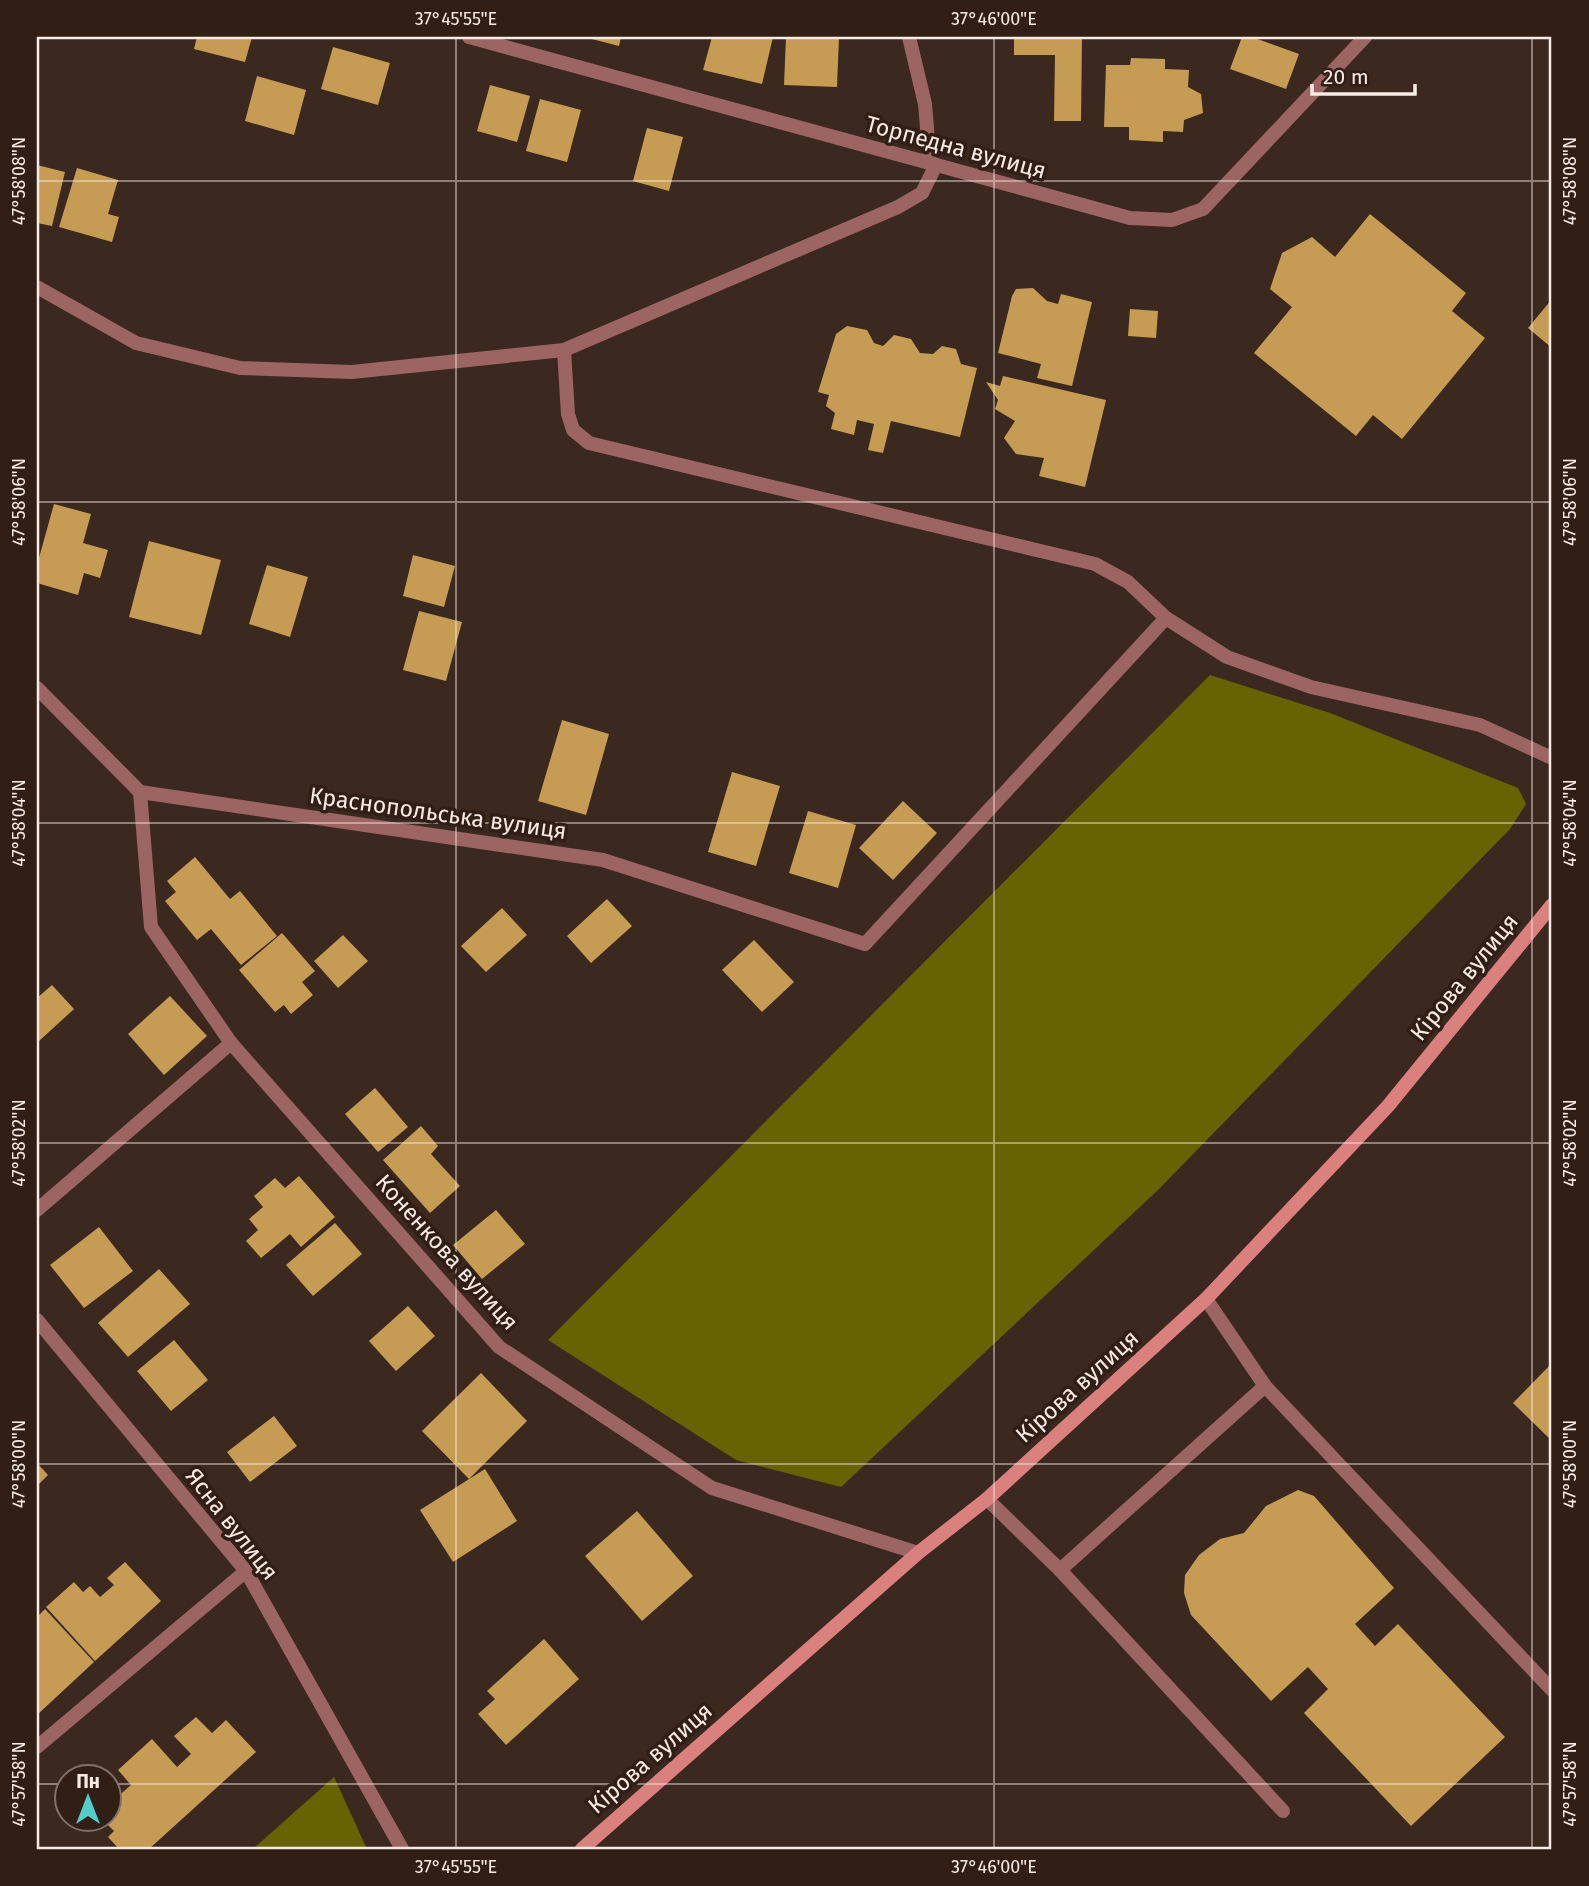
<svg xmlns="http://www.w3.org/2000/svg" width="1589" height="1886" font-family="'Fira Sans',sans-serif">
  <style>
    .forest { fill: #676302 }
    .building { fill: #c69b53 }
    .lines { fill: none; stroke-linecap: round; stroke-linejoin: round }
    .service { stroke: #9c6462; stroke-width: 14 }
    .minor { stroke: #9c6462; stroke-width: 14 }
    .secondary { stroke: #da807f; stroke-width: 14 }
    .ticks { fill: none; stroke: #f8ebe5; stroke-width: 2; stroke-opacity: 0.45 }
    .labels { text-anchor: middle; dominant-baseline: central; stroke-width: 7; stroke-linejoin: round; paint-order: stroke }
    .street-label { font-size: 23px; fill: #f8ebe5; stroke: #311f16 }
    .neatline { fill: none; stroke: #f8ebe5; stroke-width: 2.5 }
    .ticks-label { font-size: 18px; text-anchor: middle; fill: #f8ebe5 }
  </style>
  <rect width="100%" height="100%" fill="#3b291f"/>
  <g class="forest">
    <path d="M1210,675L1330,713L1518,788L1526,804L1510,829L1159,1189L841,1487L736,1460L548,1340Z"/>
    <path d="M334,1777L367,1849H253Z"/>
  </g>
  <g class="building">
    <path d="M197,37H252L245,62L194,49Z"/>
    <path d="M584,37H621L619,46Z"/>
    <path d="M712,37H773L762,84L703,70Z"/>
    <path d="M786,37H839L837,87L784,85Z"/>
    <path d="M1014,37H1082L1081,121H1054L1055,55H1014Z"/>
    <path d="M1242,37H1252L1299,54L1286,89L1230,69Z"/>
    <path d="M333,47L390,63L378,105L321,89Z"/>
    <path d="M1131,58L1165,59V69L1189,70L1188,87L1201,94L1203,113L1184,120L1183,132L1163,131V142L1129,140V127H1104L1106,65H1130Z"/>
    <path d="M257,76L306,90L294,135L245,121Z"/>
    <path d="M490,85L530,96L517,142L477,131Z"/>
    <path d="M540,99L581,110L567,162L526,151Z"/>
    <path d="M647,128L683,137L669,191L633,181Z"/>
    <path d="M37,165L65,172L52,226L37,223Z"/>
    <path d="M77,168L118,180L108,214L119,217L112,242L59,227Z"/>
    <path d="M1370,214L1466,293L1452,311L1485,338L1402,439L1373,415L1356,436L1254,353L1292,307L1270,289L1282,253L1312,237L1335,257Z"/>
    <path d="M1033,288L1047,301L1058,304L1061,294L1092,302L1072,386L1037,378L1041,364L998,353L1012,296L1016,289Z"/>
    <path d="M1552,299V348L1528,328Z"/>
    <path d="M1130,309L1158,311L1156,338L1128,336Z"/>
    <path d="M847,326L867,330L874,343L883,346L894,335L911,339L920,353L933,354L942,346L956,349L961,364L977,368L960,437L891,421L883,453L868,450L874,424L857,420L854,435L831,429L835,413L826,406L829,395L818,392L836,334Z"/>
    <path d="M1003,376L1106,400L1085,487L1039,476L1044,458L1016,454L1004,438L1015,421L995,409L998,400L986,382L1000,386Z"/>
    <path d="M54,504L91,514L83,543L108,550L100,578L84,573L78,595L37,583V565Z"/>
    <path d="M149,541L221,560L201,635L129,617Z"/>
    <path d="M413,555L455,566L444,607L403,596Z"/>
    <path d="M267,565L308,577L290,637L249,624Z"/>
    <path d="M419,611L462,622L446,681L403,670Z"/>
    <path d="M562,720L609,734L586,815L538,801Z"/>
    <path d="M732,772L780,786L756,866L708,852Z"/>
    <path d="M903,801L937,833L893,880L859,848Z"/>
    <path d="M808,811L856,825L838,888L789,873Z"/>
    <path d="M195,857L230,899L240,891L277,936L241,965L211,929L197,940L165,901L176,892L167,881Z"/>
    <path d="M607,899L632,926L591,963L567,936Z"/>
    <path d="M502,908L527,935L486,972L461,946Z"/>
    <path d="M282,933L315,971L302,982L313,995L291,1014L284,1005L275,1012L239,970Z"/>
    <path d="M343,935L368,961L338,988L314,961Z"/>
    <path d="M754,940L794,982L762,1012L722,970Z"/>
    <path d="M52,985L74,1009L38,1042L37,998Z"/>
    <path d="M170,996L207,1036L164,1075L128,1034Z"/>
    <path d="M375,1088L408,1127L378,1152L345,1114Z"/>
    <path d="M421,1126L438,1146L431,1154L460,1186L430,1213L383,1160Z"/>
    <path d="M299,1176L335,1217L301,1247L290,1234L261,1258L246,1241L258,1230L249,1219L263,1207L254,1196L275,1178L285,1188Z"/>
    <path d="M496,1210L525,1244L482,1279L453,1245Z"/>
    <path d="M335,1223L362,1254L313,1296L286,1265Z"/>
    <path d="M99,1227L133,1271L84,1308L50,1265Z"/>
    <path d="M159,1269L190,1304L128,1357L98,1323Z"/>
    <path d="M408,1306L435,1336L396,1371L369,1341Z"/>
    <path d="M174,1340L208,1380L171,1411L137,1371Z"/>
    <path d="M1552,1363V1441L1513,1403Z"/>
    <path d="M481,1373L527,1421L469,1479L422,1431Z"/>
    <path d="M274,1416L297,1446L250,1482L227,1452Z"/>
    <path d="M37,1463L48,1475L37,1486Z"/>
    <path d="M485,1469L517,1521L453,1562L420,1510Z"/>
    <path d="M1298,1490L1314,1496L1394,1588L1355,1624L1375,1646L1398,1624L1505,1737L1411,1826L1304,1713L1328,1689L1308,1667L1271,1701L1191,1615L1184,1593L1185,1575L1199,1555L1220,1539L1244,1533L1266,1506Z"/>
    <path d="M637,1511L693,1576L642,1621L585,1556Z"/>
    <path d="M125,1562L161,1601L95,1661L46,1607L74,1582L83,1592L90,1586L100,1597L114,1585L107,1578Z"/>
    <path d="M45,1609L94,1662L37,1715V1617Z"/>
    <path d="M544,1639L579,1679L506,1745L478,1714L495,1699L487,1691Z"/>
    <path d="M196,1717L212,1733L226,1720L256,1752L149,1849H119L108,1837L114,1831L103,1820H108V1805L131,1785L118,1770L152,1739L177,1767L191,1754L174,1736Z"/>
  </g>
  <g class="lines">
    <g class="service">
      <path d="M1206,1299L1265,1386L1552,1690"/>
      <path d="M1265,1386L1060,1570L1283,1811"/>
      <path d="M987,1499L1060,1570"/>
    </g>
    <g class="minor">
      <path d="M469,37L1130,218L1172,220L1203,209L1365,37"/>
      <path d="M37,287L136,343L240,368L352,372L564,350L898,207L922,193L936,165L930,163L925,104L909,37"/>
      <path d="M564,350L568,414L573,430L589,443L1095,564L1128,582L1166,618L1227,657L1311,687L1480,725L1552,758"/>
      <path d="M37,688L140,792L603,860L865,944L1166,618"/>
      <path d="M140,792L151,927L231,1043L499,1347L712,1488L918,1553"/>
      <path d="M37,1210L231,1043"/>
      <path d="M37,1320L246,1571L402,1849"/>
      <path d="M37,1747L246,1571"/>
    </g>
    <path class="secondary" d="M582,1849L918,1553L987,1499L1206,1299L1388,1106L1552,905"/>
  </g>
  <path class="ticks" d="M456,37V1849M994,37V1849M1532,37V1849M37,181H1552M37,502H1552M37,823H1552M37,1143H1552M37,1464H1552M37,1784H66M108,1784H1552"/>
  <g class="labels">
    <g class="street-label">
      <text transform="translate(956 147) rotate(15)">Торпедна вулиця</text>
      <text transform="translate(438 813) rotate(8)">Краснопольська вулиця</text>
      <text transform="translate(1464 977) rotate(-51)">Кірова вулиця</text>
      <text transform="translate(447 1252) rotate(48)">Коненкова вулиця</text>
      <text transform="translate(1077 1386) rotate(-42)">Кірова вулиця</text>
      <text transform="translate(232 1524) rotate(52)">Ясна вулиця</text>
      <text transform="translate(650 1758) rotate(-41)">Кірова вулиця</text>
    </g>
  </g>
  <rect width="1589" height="1886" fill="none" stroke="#311f16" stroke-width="77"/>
  <g transform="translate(88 1798)"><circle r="33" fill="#311f16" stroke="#817169" stroke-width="2"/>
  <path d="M0-5L12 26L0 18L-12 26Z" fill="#53cdca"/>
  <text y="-10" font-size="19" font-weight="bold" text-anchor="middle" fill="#f8ebe5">Пн</text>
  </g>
  <path d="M1312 84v10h103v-10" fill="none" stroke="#f8ebe5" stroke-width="3.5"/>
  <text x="1323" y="84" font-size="21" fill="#f8ebe5" stroke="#311f16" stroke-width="5" paint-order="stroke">20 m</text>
  <rect x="38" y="38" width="1512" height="1810" class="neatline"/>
  <g class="ticks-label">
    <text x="456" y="25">37°45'55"E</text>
    <text x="994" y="25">37°46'00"E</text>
    <text transform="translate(19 181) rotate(-90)" y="6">47°58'08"N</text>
    <text transform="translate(1570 181) rotate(-90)" y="6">47°58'08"N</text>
    <text transform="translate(19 502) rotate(-90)" y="6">47°58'06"N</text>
    <text transform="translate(1570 502) rotate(-90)" y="6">47°58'06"N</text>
    <text transform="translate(19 823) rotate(-90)" y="6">47°58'04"N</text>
    <text transform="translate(1570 823) rotate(-90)" y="6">47°58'04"N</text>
    <text transform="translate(19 1143) rotate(-90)" y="6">47°58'02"N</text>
    <text transform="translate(1570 1143) rotate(-90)" y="6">47°58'02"N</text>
    <text transform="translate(19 1464) rotate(-90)" y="6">47°58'00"N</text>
    <text transform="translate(1570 1464) rotate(-90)" y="6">47°58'00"N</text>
    <text transform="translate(19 1784) rotate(-90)" y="6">47°57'58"N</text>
    <text transform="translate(1570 1784) rotate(-90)" y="6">47°57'58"N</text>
    <text x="456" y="1873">37°45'55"E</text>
    <text x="994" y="1873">37°46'00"E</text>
  </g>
</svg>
